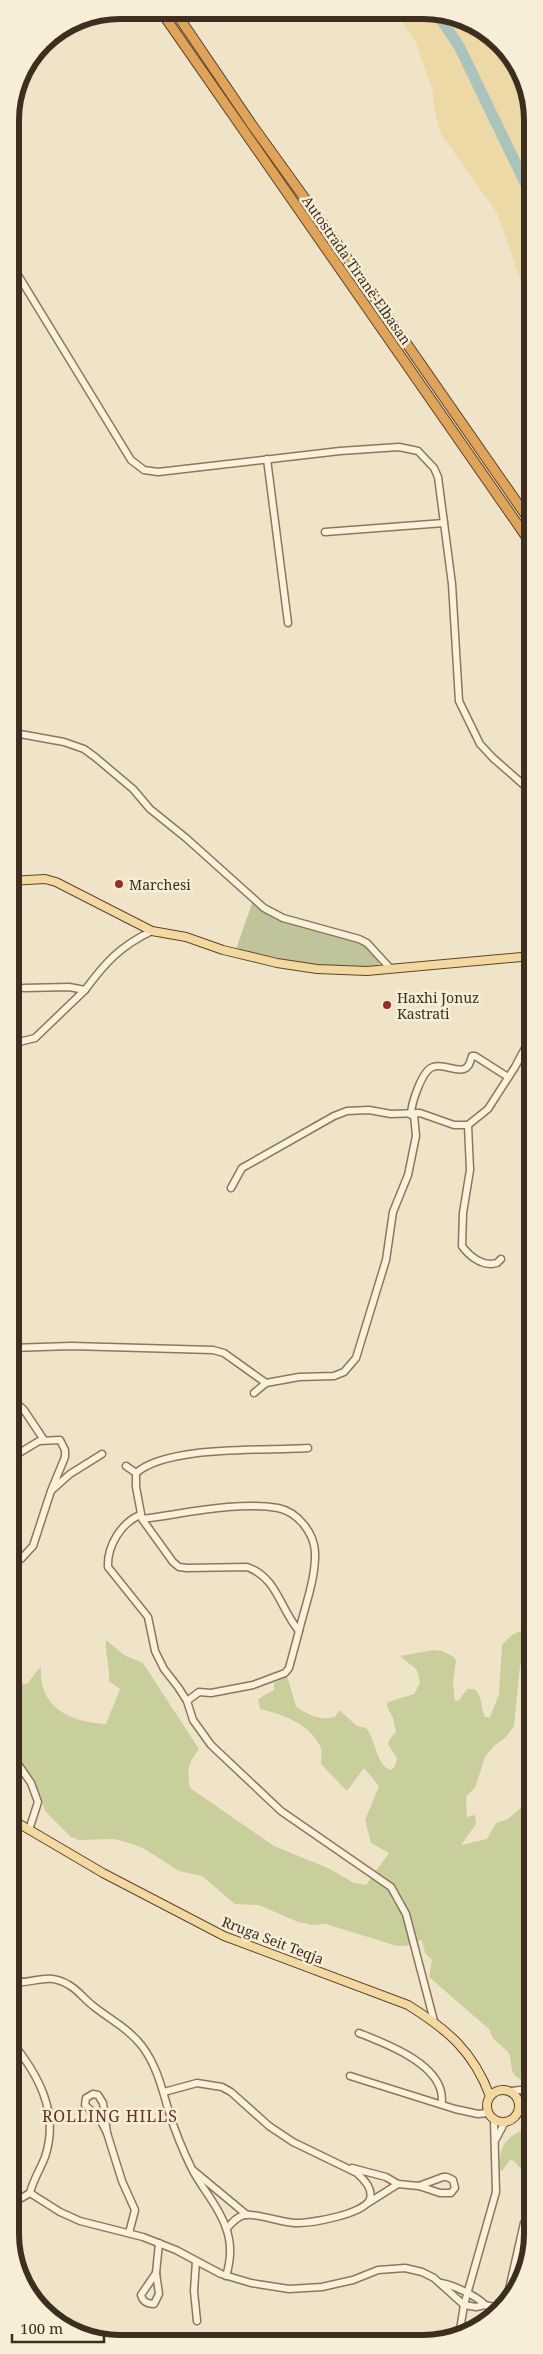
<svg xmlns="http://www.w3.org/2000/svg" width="543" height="2354" font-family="'Noto Serif',serif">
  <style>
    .green { fill: #c9cf9b }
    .sand { fill: #ecd9a5 }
    .cemetery { fill: #bfc49a }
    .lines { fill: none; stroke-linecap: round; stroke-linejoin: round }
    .river { stroke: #a9c4bc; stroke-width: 11 }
    .minor-casing { stroke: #8d765c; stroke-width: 9 }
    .major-casing { stroke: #5b4430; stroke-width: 10 }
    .highway-casing { stroke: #5b4430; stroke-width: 11 }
    .minor { stroke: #faf1dc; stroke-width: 6 }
    .major { stroke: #f3d9a0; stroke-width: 8 }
    .highway { stroke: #e0a458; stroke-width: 9 }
    .poi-dot { fill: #9e2a2b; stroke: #f7eed8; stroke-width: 2 }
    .labels { text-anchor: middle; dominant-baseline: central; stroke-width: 5; stroke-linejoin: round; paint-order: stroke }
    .street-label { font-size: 14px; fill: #3d2e20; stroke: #f7eed8 }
    .poi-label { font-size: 14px; fill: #3d2e20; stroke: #f7eed8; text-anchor: start }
    .quarter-label { font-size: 16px; letter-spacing: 1px; fill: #6b2e1e; stroke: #f7eed8 }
    .rim { fill: none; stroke: #3d2e20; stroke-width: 6 }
  </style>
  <rect width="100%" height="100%" fill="#f0e4c8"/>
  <g class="green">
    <path d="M533,1625V1647L520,1666L514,1726L506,1737L494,1746L485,1757L475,1788L466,1796L467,1817L475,1815L476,1824L461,1845L487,1839L496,1823L508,1819L533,1797V2071L524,2080C506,2077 515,2060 507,2051C500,2043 492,2042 490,2030L429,1977L432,1960L425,1953L422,1940L406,1946H397L326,1924L312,1925L298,1922L259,1905L235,1904L202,1876L179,1871L143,1848L132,1844L114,1839L79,1840L71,1837L45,1811L40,1794L11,1750V1730L20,1736L22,1732L11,1717V1683L27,1684L41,1666C38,1708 70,1722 106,1724L120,1689L109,1681C110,1666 105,1655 106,1640L124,1655L143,1663L199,1749C188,1763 187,1770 190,1788L274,1846L328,1868L354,1883L366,1885L389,1853L371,1843L365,1820L379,1786L364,1768L347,1791L321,1764C321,1759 322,1752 321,1748C311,1724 282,1714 260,1709L258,1699L274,1690V1683L287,1676L296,1706C307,1715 321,1721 335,1717L339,1710L357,1726L366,1728C377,1741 375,1763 390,1770L394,1768L397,1759C390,1744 382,1746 396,1732L393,1718L387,1706L388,1702L414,1694L420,1683L417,1670L400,1656L433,1650L442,1651L454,1657L456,1661L453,1683L455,1701L459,1700L467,1689C483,1686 480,1706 485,1717H490L499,1694L502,1645L512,1635Z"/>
    <path d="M524,2129H533V2183L514,2161L510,2160L502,2171L500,2170C499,2147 503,2140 524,2129Z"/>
    <path d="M285,2334H316V2343L285,2342Z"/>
  </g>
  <path class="sand" d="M395,12H445L501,42C513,66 512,95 532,115V312L497,213L441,134L434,109L433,92L416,43Z"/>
  <path class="cemetery" d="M253,901L263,910L356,941L365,945L380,962L378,965C346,976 269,958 236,949Z"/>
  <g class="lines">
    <path class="river" d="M436,12L459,46L532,197"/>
    <defs>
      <g id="minor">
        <path d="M10,262L131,460L144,470L158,472L340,451L399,447L418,451L434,468L438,477L452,584L459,701L480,744L493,758L525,786L532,799"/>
        <path d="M267,459L288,623"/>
        <path d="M325,532L444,523"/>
        <path d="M10,724L14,730L20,734L64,742L84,749L95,757L133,789L150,809L186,838L264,908L283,918L359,939L367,943L390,968"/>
        <path d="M24,988L69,987L85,990C105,963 120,946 152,931"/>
        <path d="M11,1055L19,1042L35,1038L85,990"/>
        <path d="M411,1115C411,1104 422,1070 433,1067C443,1063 455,1072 464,1069C470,1067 470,1061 472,1056H475L508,1077"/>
        <path d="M468,1125L470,1170L463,1213L462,1246C470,1257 483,1267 497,1263L501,1259"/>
        <path d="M231,1188L242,1168L334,1116L347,1111L369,1110L391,1114L420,1113L454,1125H468L488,1109L515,1067L532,1035"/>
        <path d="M11,1348L71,1346L213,1350L224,1353L266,1383"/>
        <path d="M254,1393L266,1383L299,1377L334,1376L344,1372L356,1358L386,1260L393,1212L408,1175L416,1136L414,1115"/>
        <path d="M11,1398L24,1410L44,1440"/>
        <path d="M11,1458L39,1441L60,1440L65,1450V1457L51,1491L33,1546L21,1559L11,1562"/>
        <path d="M126,1466L136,1473V1487L142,1519L173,1562L179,1567L187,1568L247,1567C277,1577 280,1609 299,1631C305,1606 316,1578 315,1552C314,1533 298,1512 278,1508C237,1501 183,1514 142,1519"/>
        <path d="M136,1473C168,1445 264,1451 308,1448"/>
        <path d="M52,1490L70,1474L102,1454"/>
        <path d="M140,1515C121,1523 107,1546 108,1567L148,1617L155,1651L164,1669L178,1687L187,1701L193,1720L211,1745L281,1811L391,1887L406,1914L434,2021"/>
        <path d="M187,1701L199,1692L211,1693L253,1685L285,1673L289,1668L299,1631"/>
        <path d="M11,1754L31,1783L38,1802L29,1830"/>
        <path d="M11,1982C34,1985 46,1971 69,1985C78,1990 84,1999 92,2005C109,2019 128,2028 142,2046C157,2066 162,2089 169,2112C175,2131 183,2151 192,2169C202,2189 219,2206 226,2228C232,2244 231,2260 226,2276"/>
        <path d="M359,2033C384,2043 430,2060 440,2088C442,2093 442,2099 442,2104"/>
        <path d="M11,2041C38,2074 60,2113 45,2157C40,2170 33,2180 30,2193"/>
        <path d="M350,2076L455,2109L478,2114L488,2113"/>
        <path d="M511,2091L529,2089"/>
        <path d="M164,2092L197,2083L222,2087L231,2092L269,2126L293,2142L357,2173C364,2180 373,2188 370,2199C365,2214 309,2224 294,2223C280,2222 255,2213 245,2215C237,2216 232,2223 227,2228"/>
        <path d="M93,2094L98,2095L103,2103L107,2133L100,2119L85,2105L86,2098Z"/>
        <path d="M519,2104L533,2086"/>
        <path d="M107,2133L122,2181L135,2210L129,2233"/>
        <path d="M496,2139L505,2122"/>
        <path d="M352,2168L386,2177L398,2184L419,2186"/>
        <path d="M194,2171L247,2215"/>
        <path d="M443,2177H447L453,2180L455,2188L451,2193H440L419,2186Z"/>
        <path d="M368,2203L398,2184"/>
        <path d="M11,2204L30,2193L60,2212L80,2221L143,2237L176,2250L221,2274L251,2283L289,2289L322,2287L353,2280L378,2270L405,2268L422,2272L434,2278L464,2305L476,2307L485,2305L503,2309"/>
        <path d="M196,2261L194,2291L197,2321"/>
        <path d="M156,2273L159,2294L154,2304C147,2304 143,2302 141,2295Z"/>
        <path d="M156,2273L159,2243"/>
        <path d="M441,2283C453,2285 477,2296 485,2305"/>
        <path d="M505,2307L524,2223L526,2221L533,2224"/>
        <path d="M459,2336L464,2305L496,2192L494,2120"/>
      </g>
      <g id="major">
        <path d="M10,881L45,879L56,882L152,931L186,937L223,950L277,963L317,969L367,971L532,956"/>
        <path d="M11,1819L103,1873L224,1936L408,2005C448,2030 473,2051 490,2096"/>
        <circle cx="503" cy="2106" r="16"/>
        <path d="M519,2108L533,2122"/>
      </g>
      <g id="highway">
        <path d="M160,10L532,545"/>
        <path d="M174,10L252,125L329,232L532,524"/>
      </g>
    </defs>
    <use href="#minor" class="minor-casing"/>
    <use href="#major" class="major-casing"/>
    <use href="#highway" class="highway-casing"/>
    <use href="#minor" class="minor"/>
    <use href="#major" class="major"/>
    <use href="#highway" class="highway"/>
  </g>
  <g class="poi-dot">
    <circle cx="119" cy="884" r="5"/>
    <circle cx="387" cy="1005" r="5"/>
  </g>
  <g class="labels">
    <g class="street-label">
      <text transform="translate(357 270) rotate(55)">Autostrada Tiranë-Elbasan</text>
      <text transform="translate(273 1940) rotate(21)">Rruga Seit Teqja</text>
    </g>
    <g class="poi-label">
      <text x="129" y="884">Marchesi</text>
      <text x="397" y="997">Haxhi Jonuz<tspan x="397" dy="16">Kastrati</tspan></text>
    </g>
    <g class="quarter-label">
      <text x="110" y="2116">ROLLING HILLS</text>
    </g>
  </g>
  <path d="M0 0H543V2354H0ZM120 19H423A101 101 0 0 1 524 120V2234A101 101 0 0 1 423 2335H120A101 101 0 0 1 19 2234V120A101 101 0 0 1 120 19Z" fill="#f7eed8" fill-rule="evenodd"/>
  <path class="rim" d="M120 19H423A101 101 0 0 1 524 120V2234A101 101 0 0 1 423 2335H120A101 101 0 0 1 19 2234V120A101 101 0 0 1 120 19Z"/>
  <path d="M12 2334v8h92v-8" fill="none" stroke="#3d2e20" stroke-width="2.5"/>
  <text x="20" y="2334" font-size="15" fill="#3d2e20" stroke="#f7eed8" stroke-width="4" paint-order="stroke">100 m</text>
</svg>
